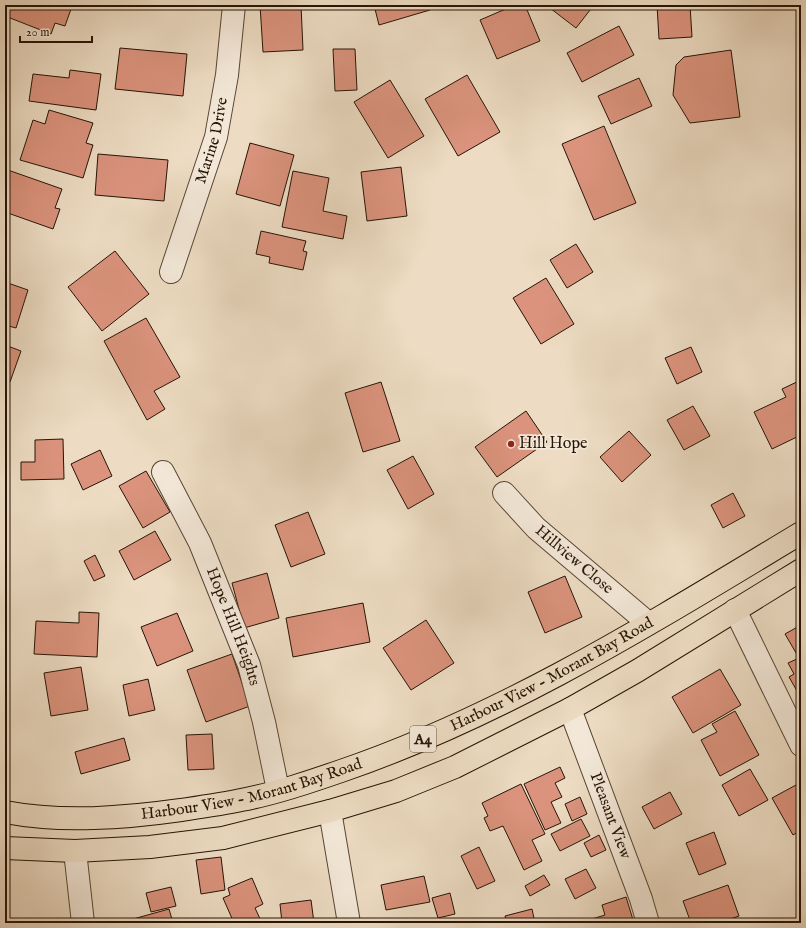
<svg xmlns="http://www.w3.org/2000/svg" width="806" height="928" font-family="'IM FELL English',serif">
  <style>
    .building { fill: #db937d; stroke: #261406 }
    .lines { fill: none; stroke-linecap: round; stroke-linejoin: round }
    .minor-casing { stroke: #584635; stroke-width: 24 }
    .highway-casing { stroke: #261406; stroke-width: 24 }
    .minor { stroke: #f3e8d8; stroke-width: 22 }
    .highway { stroke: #eddcc3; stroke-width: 22 }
    .poi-dot { fill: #8f2418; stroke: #f3e8d8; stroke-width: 1.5 }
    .labels { text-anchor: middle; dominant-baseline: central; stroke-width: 3.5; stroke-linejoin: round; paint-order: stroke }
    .shield { fill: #f3e8d8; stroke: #645445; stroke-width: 1 }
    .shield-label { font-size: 15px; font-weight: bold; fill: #261406 }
    .street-label { font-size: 16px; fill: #261406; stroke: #f3e8d8 }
    .poi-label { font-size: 16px; fill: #261406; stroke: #f3e8d8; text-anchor: start }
  </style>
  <rect width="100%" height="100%" fill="#eddcc3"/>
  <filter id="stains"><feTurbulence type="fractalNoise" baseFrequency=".005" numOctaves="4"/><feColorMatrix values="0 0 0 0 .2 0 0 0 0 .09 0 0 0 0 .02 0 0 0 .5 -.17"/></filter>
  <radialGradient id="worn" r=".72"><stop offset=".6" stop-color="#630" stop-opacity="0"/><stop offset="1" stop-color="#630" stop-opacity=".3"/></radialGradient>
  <g class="building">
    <path d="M5,5H62L71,9L65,26L55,23L51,34L5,16Z"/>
    <path d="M260,5H301L303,50L263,52Z"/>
    <path d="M374,5H429L430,10L379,25Z"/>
    <path d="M515,5H525L540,41L497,59L480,20Z"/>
    <path d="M546,5H594L576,28Z"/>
    <path d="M657,5H690L692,37L659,39Z"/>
    <path d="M619,26L634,55L582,82L567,53Z"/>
    <path d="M120,48L187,54L183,96L115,89Z"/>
    <path d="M333,49H355L357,90L335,91Z"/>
    <path d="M731,50L740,117L690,123L673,95L676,65L684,57Z"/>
    <path d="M70,70L101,74L96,110L29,101L33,74L69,78Z"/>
    <path d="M467,75L500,132L458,156L425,99Z"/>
    <path d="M639,78L652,106L611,124L598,96Z"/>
    <path d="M390,80L424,136L388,158L354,102Z"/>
    <path d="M49,110L93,123L86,143L93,145L83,178L20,160L33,120L45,124Z"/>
    <path d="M604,126L636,203L594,220L562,144Z"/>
    <path d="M250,143L294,155L280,206L236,194Z"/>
    <path d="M98,154L168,160L164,201L95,195Z"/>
    <path d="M401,167L407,216L367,221L361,172Z"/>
    <path d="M5,169L62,189L55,208L60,209L53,229L5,212Z"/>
    <path d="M293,171L329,178L323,211L347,216L343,239L282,227Z"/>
    <path d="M261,231L306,241L303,251L307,252L303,270L269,263L270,257L256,254Z"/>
    <path d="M576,244L593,272L567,288L550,260Z"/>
    <path d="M115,251L149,294L102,331L68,287Z"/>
    <path d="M546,278L574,324L541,344L513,298Z"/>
    <path d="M5,282L28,290L16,328L5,325Z"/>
    <path d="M146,318L180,377L154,391L165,409L147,420L104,341Z"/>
    <path d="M5,345L21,351L10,382L5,380Z"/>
    <path d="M691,347L702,372L677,384L665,358Z"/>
    <path d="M801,380V435L772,449L754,412L786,397L782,389Z"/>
    <path d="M381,382L400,441L363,452L345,393Z"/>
    <path d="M693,406L710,436L684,450L667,420Z"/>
    <path d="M526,411L547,442L497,477L475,447Z"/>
    <path d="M629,431L651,455L622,482L600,457Z"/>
    <path d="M63,439L64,479L21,480V462H35V440Z"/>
    <path d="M100,450L112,476L83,490L71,464Z"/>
    <path d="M413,456L434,494L408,509L387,470Z"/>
    <path d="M146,471L170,512L143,528L119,486Z"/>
    <path d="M733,493L745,516L723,528L711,505Z"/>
    <path d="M308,512L325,554L291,567L275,525Z"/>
    <path d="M155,531L171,560L134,580L119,551Z"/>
    <path d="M95,555L105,576L94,581L84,561Z"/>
    <path d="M267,573L279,618L244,628L232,583Z"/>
    <path d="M565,576L582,617L545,633L528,592Z"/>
    <path d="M363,603L370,642L293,657L286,618Z"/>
    <path d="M79,612L99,613L97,657L34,654L36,621L79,623Z"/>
    <path d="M177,613L193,651L157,666L141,627Z"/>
    <path d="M426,620L454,663L411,690L383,648Z"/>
    <path d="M801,625V698L789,677L794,674L788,663L799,658L785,634Z"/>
    <path d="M232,654L250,706L206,722L187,670Z"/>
    <path d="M81,667L88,710L51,716L44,673Z"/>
    <path d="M720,669L741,705L693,733L672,697Z"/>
    <path d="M148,679L155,710L129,716L123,685Z"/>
    <path d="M735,711L759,755L720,776L701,740L717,732L712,724Z"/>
    <path d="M212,734L214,769L188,770L186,735Z"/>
    <path d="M124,738L130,760L81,774L75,752Z"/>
    <path d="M560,767L565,778L555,783L562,797L551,802L561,823L545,830L524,784Z"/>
    <path d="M750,769L768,800L739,816L722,785Z"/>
    <path d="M521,784L545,834L532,840L542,861L524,870L503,826L490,831L484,818L488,816L482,803Z"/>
    <path d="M796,785L801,793V830L793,835L772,798Z"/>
    <path d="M670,792L682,814L654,829L642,807Z"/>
    <path d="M580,797L587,814L572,821L565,804Z"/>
    <path d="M581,819L590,836L560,851L551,834Z"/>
    <path d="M714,832L726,864L699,875L686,843Z"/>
    <path d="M599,835L606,850L591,857L584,843Z"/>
    <path d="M479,847L495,881L477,889L461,856Z"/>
    <path d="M221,857L225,890L201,894L196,860Z"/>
    <path d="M586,869L596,888L575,899L565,879Z"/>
    <path d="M544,875L550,885L530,896L525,886Z"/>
    <path d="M424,876L430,902L386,910L381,885Z"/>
    <path d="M252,878L263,904L255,908L262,923H234L223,898L230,895L228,888Z"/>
    <path d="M728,885L739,916L719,923H691L683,901Z"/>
    <path d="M171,887L176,906L151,912L146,893Z"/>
    <path d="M450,893L455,914L438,918L432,898Z"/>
    <path d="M626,897L634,923H579L605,915L602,905Z"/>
    <path d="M311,900L314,923H282L280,904Z"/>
    <path d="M169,909L173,923H127L126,921Z"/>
    <path d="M532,909L535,923H507L505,916Z"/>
    <path d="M335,921V923H320V922Z"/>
  </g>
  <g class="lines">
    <defs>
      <g id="minor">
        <path id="s1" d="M171,272L216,137L227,75L234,5"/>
        <path id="s2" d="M163,472L200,543L249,665L264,722L278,790"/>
        <path id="s3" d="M504,493L536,528L648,623"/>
        <path d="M735,610L801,745"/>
        <path id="s4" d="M570,709L641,899L648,923"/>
        <path d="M330,811L349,923"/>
        <path d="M75,851L83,923"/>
      </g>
      <g id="highway">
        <path id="s5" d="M5,812C63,823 124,818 181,810C201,807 222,804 241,800C274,794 309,782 341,771C505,715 653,622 801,533"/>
        <path d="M5,848L75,851L150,847L223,838L330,811L396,791L455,767L570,709L637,671L801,570"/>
      </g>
    </defs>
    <use href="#minor" class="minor-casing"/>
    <use href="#highway" class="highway-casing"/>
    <use href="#minor" class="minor"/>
    <use href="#highway" class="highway"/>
  </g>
  <circle class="poi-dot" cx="511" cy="444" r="4"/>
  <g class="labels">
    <rect class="shield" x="410" y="726" width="26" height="26" rx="3"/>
    <g class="shield-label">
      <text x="423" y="739">A4</text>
    </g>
    <g class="street-label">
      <text stroke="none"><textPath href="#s1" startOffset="138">Marine Drive</textPath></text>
      <text stroke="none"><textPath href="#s3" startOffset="97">Hillview Close</textPath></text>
      <text stroke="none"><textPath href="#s2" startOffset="170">Hope Hill Heights</textPath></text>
      <text stroke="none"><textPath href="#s5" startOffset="574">Harbour View - Morant Bay Road</textPath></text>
      <text stroke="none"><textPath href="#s5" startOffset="250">Harbour View - Morant Bay Road</textPath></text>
      <text stroke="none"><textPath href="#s4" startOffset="114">Pleasant View</textPath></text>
    </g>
    <g class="poi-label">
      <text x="519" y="444">Hill Hope</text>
    </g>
  </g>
  <rect width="806" height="928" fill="none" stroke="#eddcc3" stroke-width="20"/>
  <rect x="6" y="6" width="794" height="916" fill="none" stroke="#261406" stroke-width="2"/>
  <rect x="10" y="10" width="786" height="908" fill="none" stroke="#261406"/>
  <path d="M20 36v6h72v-6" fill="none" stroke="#261406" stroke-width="2"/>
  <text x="26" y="36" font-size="12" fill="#261406" stroke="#f3e8d8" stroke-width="3" paint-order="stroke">20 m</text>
  <rect width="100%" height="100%" filter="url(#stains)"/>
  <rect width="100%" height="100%" fill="url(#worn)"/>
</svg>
